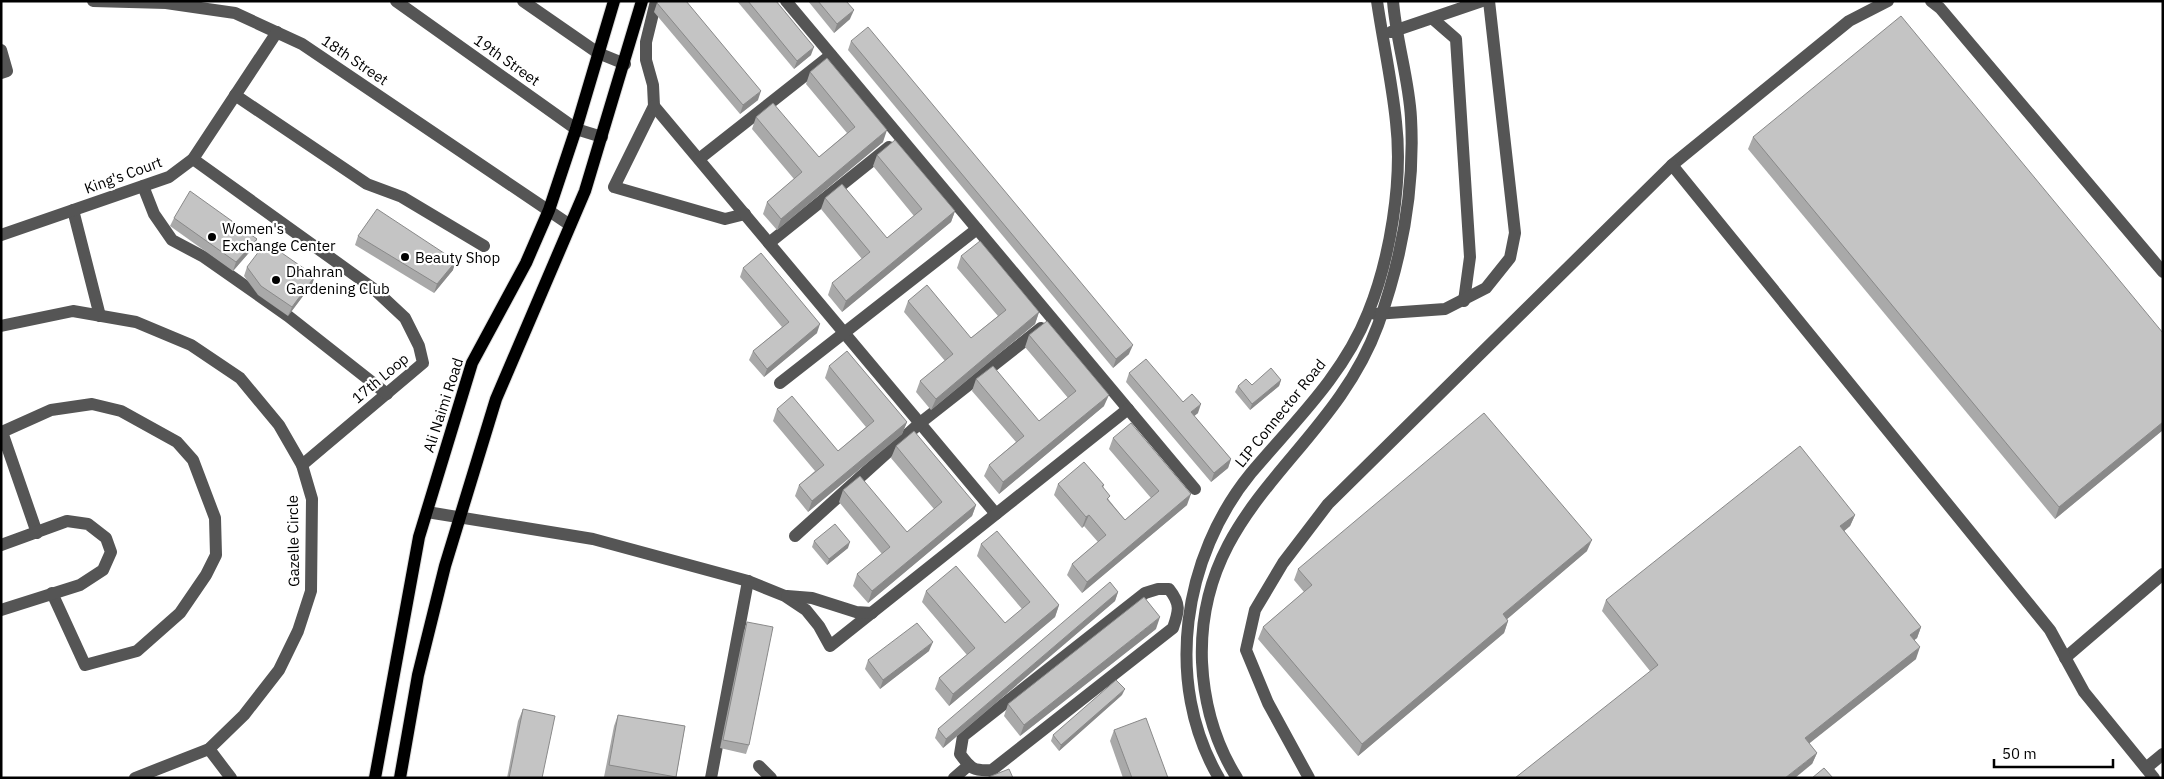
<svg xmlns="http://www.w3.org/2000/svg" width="2164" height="779" font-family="'IBM Plex Sans',sans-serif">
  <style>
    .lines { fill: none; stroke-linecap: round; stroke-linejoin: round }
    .major-casing { stroke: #dbdbdb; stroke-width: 14 }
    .minor { stroke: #555; stroke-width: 12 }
    .major { stroke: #000; stroke-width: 12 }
    .wall { fill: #a9a9a9 }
    .shaded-wall { fill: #898989 }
    .building { fill: #c4c4c4; stroke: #898989 }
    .poi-dot { fill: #000; stroke: #fff; stroke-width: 2 }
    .labels { text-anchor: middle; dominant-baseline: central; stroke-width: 4.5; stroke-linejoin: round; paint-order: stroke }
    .street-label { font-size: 15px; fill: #000; stroke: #fff }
    .poi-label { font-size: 15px; fill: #000; stroke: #fff; text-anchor: start }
  </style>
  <rect width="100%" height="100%" fill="#fff"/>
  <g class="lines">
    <defs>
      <g id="major">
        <path d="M375,778L419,537L472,363L526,263L549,210L576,129L614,1"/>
        <path d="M400,778L418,675L445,566L496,399L585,191L642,1"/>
      </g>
    </defs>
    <use href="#major" class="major-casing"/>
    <g class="minor">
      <path d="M93,1L166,3L235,13L302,44L570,225"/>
      <path d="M396,1L576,129L602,137"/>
      <path d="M523,1L598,53L625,64"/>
      <path d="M656,1L646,42V60L653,85L654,106L614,187L725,219L745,214"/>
      <path d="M786,1L1195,489"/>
      <path d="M1931,1L1940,8L2163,272"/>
      <path d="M1433,19L1456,39L1470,257L1464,301"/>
      <path d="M1391,32L1482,1"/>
      <path d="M1,50L7,71L1,73"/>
      <path d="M235,95L367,184L402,197L484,246"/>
      <path d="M654,106L996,514"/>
      <path d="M193,159L374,289L405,318L419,346L423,363L302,465"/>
      <path d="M699,159L831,55"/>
      <path d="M1672,165L1849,21L1888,1"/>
      <path d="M143,186L154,214L172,240L204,257L288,316L387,394"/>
      <path d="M73,210L100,316"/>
      <path d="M1,235L169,177L193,159L277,32"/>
      <path d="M769,243L889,147"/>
      <path d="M1375,314L1445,309L1486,288L1510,258L1515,233L1489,1"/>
      <path d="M1,326L73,311L136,322L191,345L240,378L279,425L302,465L312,499L311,591L298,631L279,670L244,715L209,749L135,778"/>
      <path d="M780,383L977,229"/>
      <path d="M427,512L593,539L748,581L785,596L806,610L819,626L830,646L1128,409"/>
      <path d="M37,533L2,432L51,410L92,404L121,411L177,442L193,460L215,518L216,555L206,575L180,613L137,651L85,665L52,593"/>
      <path d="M795,536L920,423L1041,328"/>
      <path d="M1,545L67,521L88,524L106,538L111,552L103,570L80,585L1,610"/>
      <path d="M1158,589H1169C1181,604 1179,611 1173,628L992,770C973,771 971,769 960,754L963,736L1145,593Z"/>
      <path d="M787,596L812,598L856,612L872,613"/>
      <path d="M2065,658L2163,574"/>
      <path d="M209,749L231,778"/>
      <path d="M759,766L771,778"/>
      <path d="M2146,768L2163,754"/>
      <path d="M711,778L748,581"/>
      <path d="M954,778L969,765"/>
      <path d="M1219,778C1163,683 1183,556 1251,473C1294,422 1343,376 1368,313C1390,259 1403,181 1396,122C1392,82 1383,42 1377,1"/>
      <path d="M1237,778C1215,743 1204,703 1202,662C1196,505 1330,456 1378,325C1402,258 1415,190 1411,118C1409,79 1396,40 1393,1"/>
      <path d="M1309,778L1268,703L1246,650L1255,610L1283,563L1328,504L1672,165L2050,630L2084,692L2154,778"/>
    </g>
    <use href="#major" class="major"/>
  </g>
  <g class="wall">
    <path d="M737,1H776L811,55L794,69Z"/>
    <path d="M808,1H846L850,19L834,33Z"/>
    <path d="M657,3L758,100L740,114L654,12Z"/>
    <path d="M851,41L1129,354L1113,368L848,50Z"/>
    <path d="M810,72L883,142L777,230L763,214L767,202L794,179L752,129L756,117L819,157L847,133L806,84Z"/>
    <path d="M1753,137L2163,333V430L2055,519L1748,149Z"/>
    <path d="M877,155L955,211L951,222L842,312L828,295L832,283L862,259L821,209L825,198L887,238L914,216L873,166Z"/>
    <path d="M174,218L257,239L253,248L233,271L170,226Z"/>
    <path d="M358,236L453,270L434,293L355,245Z"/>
    <path d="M961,256L1039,312L1035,324L931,410L916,392L920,381L945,361L904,312L908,301L971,338L998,316L957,268Z"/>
    <path d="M247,267L315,276L312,284L288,316L258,295L244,276Z"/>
    <path d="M743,268L817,333L764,377L749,360L753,351L782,327L740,277Z"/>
    <path d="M1029,335L1104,406L999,494L984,476L989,465L1016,442L972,391L976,379L1039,421L1068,398L1025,347Z"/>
    <path d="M829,366L907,422L902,434L808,512L795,496L799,485L815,471L773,421L777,409L838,451L866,427L825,378Z"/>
    <path d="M1129,373L1183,402L1198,413L1194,416L1231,459L1228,468L1211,482L1126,382Z"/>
    <path d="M1281,380L1279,386L1250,410L1235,392L1238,386Z"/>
    <path d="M1113,438L1187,505L1082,593L1067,575L1072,564L1098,542L1084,526L1082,528L1054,495L1058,484L1104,485L1103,488L1109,500L1125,520L1151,498L1109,449Z"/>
    <path d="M896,446L976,505L972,516L868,603L853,586L857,574L882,554L839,502L843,490L907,532L934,509L891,458Z"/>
    <path d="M1855,515L1850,526L1844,531L1921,627L1917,638L1914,640L1916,659L1809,743L1817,753L1812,764L1650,671L1602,611L1606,600Z"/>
    <path d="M814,541L848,548L827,565L812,547Z"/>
    <path d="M981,544L1059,605L1055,617L949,706L935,689L939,678L967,655L922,602L926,591L1005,623L1022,609L977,556Z"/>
    <path d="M1587,551L1507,619L1508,621L1504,633L1358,756L1258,639L1263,627L1304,592L1294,580L1298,569Z"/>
    <path d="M1118,592L1115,601L943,748L935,738L938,729Z"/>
    <path d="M747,622L749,745L746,754L720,748L744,631Z"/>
    <path d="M1156,629L1020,736L1004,716L1008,704Z"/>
    <path d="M929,651L880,689L865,669L868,660Z"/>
    <path d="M1122,695L1059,751L1051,741L1053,735Z"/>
    <path d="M523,709L542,778H507L518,721Z"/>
    <path d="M618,715L685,726L676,778H611L604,777L614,726Z"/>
    <path d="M1114,730L1168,778H1123L1110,741Z"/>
  </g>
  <g class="shaded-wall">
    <path d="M854,10L850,19L834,33L837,24Z"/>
    <path d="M814,47L811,55L794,69L797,61Z"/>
    <path d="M761,91L758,100L740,114L743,105Z"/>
    <path d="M887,130L883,142L777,230L781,219Z"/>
    <path d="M955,211L951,222L842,312L846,301Z"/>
    <path d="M257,239L253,248L233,271L236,262Z"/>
    <path d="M456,261L453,270L434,293L437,284Z"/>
    <path d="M315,276L312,284L288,316L292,307Z"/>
    <path d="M1039,312L1035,324L931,410L936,399Z"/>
    <path d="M820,324L817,333L764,377L767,369Z"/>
    <path d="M1133,345L1129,354L1113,368L1116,359Z"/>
    <path d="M1281,380L1279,386L1250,410L1252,404Z"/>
    <path d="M1109,395L1104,406L999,494L1003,482Z"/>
    <path d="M1201,404L1198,413L1188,421L1191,412Z"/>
    <path d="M907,422L902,434L808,512L812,501Z"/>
    <path d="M2163,422V430L2055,519L2059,507Z"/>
    <path d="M1231,459L1228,468L1211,482L1214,473Z"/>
    <path d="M1191,494L1187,505L1082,593L1087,582Z"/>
    <path d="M976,505L972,516L868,603L872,591Z"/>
    <path d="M1089,515L1084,526L1082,528L1086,517Z"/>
    <path d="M1855,515L1850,526L1836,538L1840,526Z"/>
    <path d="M1592,540L1587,551L1499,626L1503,614Z"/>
    <path d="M850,542L848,548L827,565L829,559Z"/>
    <path d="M1118,592L1115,601L943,748L946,739Z"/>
    <path d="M1059,605L1055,617L949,706L953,694Z"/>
    <path d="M1160,617L1156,629L1020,736L1024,725Z"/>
    <path d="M1508,621L1504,633L1358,756L1362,744Z"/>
    <path d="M1921,627L1917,638L1906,647L1910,635Z"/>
    <path d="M933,642L929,651L880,689L883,680Z"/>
    <path d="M1920,647L1916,659L1801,750L1805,738Z"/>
    <path d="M1125,689L1122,695L1059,751L1061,745Z"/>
    <path d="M1817,753L1812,764L1795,778H1785Z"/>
  </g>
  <g class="building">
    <path d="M659,1H686L761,91L743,105L657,3Z"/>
    <path d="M748,1H776L814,47L797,61Z"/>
    <path d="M818,1H846L854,10L837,24Z"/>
    <path d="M1901,16L2163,333V422L2059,507L1753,137Z"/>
    <path d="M868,27L1133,345L1116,359L851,41Z"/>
    <path d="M827,58L887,130L781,219L767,202L802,172L756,117L773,103L819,157L855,127L810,72Z"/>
    <path d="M895,140L955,211L846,301L832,283L870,252L825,198L842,184L887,238L922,209L877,155Z"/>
    <path d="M190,191L257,239L236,262L174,218Z"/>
    <path d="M377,209L456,261L437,284L358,236Z"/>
    <path d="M980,241L1039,312L936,399L920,381L953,354L908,301L927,285L971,338L1006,310L961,256Z"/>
    <path d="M266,242L315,276L292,307L261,286L247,267Z"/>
    <path d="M761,253L820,324L767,369L753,351L789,322L743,268Z"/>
    <path d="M1047,321L1109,395L1003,482L989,465L1024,436L976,379L993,366L1039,421L1076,391L1029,335Z"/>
    <path d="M847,351L907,422L812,501L799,485L824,465L777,409L792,396L838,451L874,421L829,366Z"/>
    <path d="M1146,359L1183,402L1192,394L1201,404L1191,412L1231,459L1214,473L1129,373Z"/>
    <path d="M1271,368L1281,380L1252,404L1238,386L1246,379L1252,385Z"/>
    <path d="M1484,413L1592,540L1503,614L1508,621L1362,744L1263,627L1312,585L1298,569Z"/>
    <path d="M1131,423L1191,494L1087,582L1072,564L1106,535L1089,515L1086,517L1058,484L1084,462L1104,485L1102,486L1110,496L1107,499L1125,520L1159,491L1113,438Z"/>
    <path d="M914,431L976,505L872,591L857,574L890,547L843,490L860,476L907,532L942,502L896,446Z"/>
    <path d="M1800,446L1855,515L1840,526L1921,627L1910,635L1920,647L1805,738L1817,753L1785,778H1515L1658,665L1606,600Z"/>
    <path d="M835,524L850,542L829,559L814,541Z"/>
    <path d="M997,531L1059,605L953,694L939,678L975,648L926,591L956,566L1005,623L1030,602L981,544Z"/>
    <path d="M1110,582L1118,592L946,739L938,729Z"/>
    <path d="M1144,597L1160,617L1024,725L1008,704Z"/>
    <path d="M747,622L773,627L749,745L723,740Z"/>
    <path d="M917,623L933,642L883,680L868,660Z"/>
    <path d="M1116,680L1125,689L1061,745L1053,735Z"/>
    <path d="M523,709L555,716L542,778H509Z"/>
    <path d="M618,715L685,726L676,777L609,765Z"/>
    <path d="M1146,718L1168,778H1132L1114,730Z"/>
    <path d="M1824,768L1833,778H1812Z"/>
    <path d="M1009,769L1013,778H986Z"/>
  </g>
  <g class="poi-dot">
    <circle cx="212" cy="237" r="5"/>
    <circle cx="405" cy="257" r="5"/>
    <circle cx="276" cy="280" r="5"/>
  </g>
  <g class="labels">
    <g class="street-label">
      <text transform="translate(355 60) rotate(34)">18th Street</text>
      <text transform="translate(507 60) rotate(35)">19th Street</text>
      <text transform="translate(123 175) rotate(-20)">King's Court</text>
      <text transform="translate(380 378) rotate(-40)">17th Loop</text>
      <text transform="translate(443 405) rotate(-72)">Ali Naimi Road</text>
      <text transform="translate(1280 413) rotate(-51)">LIP Connector Road</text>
      <text transform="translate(293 541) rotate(-91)">Gazelle Circle</text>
    </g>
    <g class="poi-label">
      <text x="222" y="228">Women's<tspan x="222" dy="17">Exchange Center</tspan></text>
      <text x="415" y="257">Beauty Shop</text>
      <text x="286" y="271">Dhahran<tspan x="286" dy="17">Gardening Club</tspan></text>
    </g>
  </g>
  <rect width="2164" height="779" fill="none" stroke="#000000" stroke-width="5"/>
  <path d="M1994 759v8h119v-8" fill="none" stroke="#000000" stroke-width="2.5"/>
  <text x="2002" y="759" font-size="15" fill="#000000" stroke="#ffffff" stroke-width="4" paint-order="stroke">50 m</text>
</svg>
